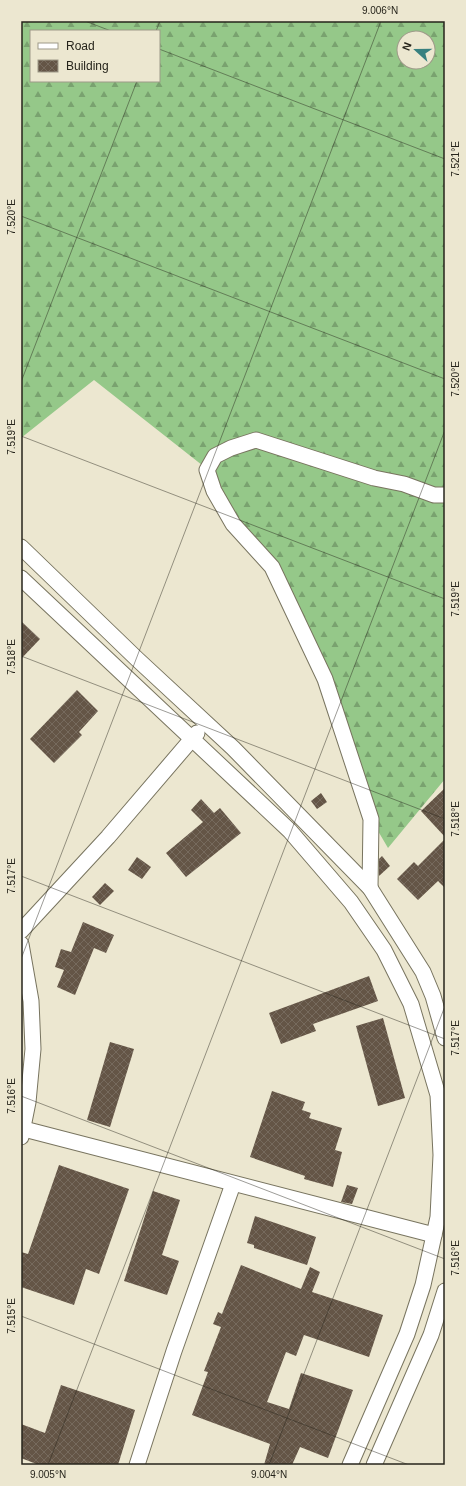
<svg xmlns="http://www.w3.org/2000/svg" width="466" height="1486" font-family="Arial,sans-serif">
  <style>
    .forest { fill: url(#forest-firs); fill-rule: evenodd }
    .building { fill: url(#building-cross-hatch) }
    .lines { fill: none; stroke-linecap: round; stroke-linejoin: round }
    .minor-casing { stroke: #78745f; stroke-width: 17 }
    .minor { stroke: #fff; stroke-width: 15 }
    .ticks { fill: none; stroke: #26241b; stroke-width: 1; stroke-opacity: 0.45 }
    .neatline { fill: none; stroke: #26241b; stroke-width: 1.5 }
    .ticks-label { font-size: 10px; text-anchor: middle; fill: #26241b }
  </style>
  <defs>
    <pattern id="forest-firs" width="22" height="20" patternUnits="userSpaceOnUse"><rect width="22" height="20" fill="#95c889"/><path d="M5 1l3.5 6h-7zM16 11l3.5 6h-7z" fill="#79a26f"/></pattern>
    <pattern id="building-cross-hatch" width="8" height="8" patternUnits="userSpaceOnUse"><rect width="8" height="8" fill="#645546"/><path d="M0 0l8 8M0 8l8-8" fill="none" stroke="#766a5d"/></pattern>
  </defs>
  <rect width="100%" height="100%" fill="#ece7d0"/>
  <path class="forest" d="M21,21H445V779L388,848L371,819L355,772L272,567L233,524L207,469L94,380L21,438ZM31,31H159V81H31ZM404,38H428V62H404Z"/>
  <g class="building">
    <path d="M21,621L40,639L21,659Z"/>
    <path d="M77,690L98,711L79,732L82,735L54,763L30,739Z"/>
    <path d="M445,788V837L421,811Z"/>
    <path d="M321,793L327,802L317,809L311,801Z"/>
    <path d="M201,799L214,813L220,808L241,833L186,877L166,853L203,822L191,810Z"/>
    <path d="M445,839V888L438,881L418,900L397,879L414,862L418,866Z"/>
    <path d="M382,856L390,866L379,876V859Z"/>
    <path d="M137,857L151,867L142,879L128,870Z"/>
    <path d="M105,883L114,891L100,905L92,897Z"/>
    <path d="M83,922L114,935L106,953L94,948L75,995L57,987L64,970L55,967L61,949L71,952Z"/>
    <path d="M369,976L378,1001L313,1024L316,1031L281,1044L269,1013Z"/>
    <path d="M383,1018L405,1098L378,1106L356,1026Z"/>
    <path d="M110,1042L134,1049L110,1127L87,1120Z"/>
    <path d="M272,1091L305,1102L302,1110L311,1113L309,1118L342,1128L335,1150L342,1152L333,1187L304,1179L305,1176L250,1157Z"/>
    <path d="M59,1165L129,1189L99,1274L86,1269L74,1305L21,1287V1252L28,1254Z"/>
    <path d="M347,1185L358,1188L352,1204L341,1202Z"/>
    <path d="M153,1191L180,1200L162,1255L179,1261L167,1295L124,1281Z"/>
    <path d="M255,1216L316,1237L307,1265L254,1248V1245L247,1243Z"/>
    <path d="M241,1265L301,1289L310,1267L320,1272L312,1292L383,1315L369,1357L304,1335L296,1356L286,1352L267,1402L289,1409L301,1373L353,1390L328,1458L300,1447L292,1465H264L270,1444L192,1415L208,1372L204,1371L221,1327L213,1324L218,1312L222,1314Z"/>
    <path d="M61,1385L135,1410L118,1465H39L21,1458V1424L45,1433Z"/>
  </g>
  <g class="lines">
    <defs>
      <g id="minor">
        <path d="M21,547L137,659L233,748L370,888L423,972L433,996L445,1038"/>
        <path d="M21,578L290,831L351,902L384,950L411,1004L438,1095L441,1155L438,1217L423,1285L407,1334L350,1465"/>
        <path d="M370,888L371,819L325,679L272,567L233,524L214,491L207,470L215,456L231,448L256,440L374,478L404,484L434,495H445"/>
        <path d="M21,931L108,837L197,733"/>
        <path d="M21,944L31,1001L33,1049L28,1102L21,1137"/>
        <path d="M24,1129L434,1235"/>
        <path d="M137,1465L174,1351L233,1184"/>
        <path d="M374,1465L431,1335L445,1291"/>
      </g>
    </defs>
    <use href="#minor" class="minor-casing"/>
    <use href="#minor" class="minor"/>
  </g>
  <path class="ticks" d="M85,21L111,31M156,31L160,21M159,49L445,159M21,216L445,379M21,382L137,81M21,436L445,599M21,656L445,819M21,876L445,1039M21,959L381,21M21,1096L445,1259M21,1316L409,1465M48,1465L445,430M269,1465L445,1006"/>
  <rect width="466" height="1486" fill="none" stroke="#ece7d0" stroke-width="44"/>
  <rect x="30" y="30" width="130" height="52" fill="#ece7d0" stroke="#9d9988"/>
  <rect x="38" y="43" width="20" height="6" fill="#ffffff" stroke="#9d9988"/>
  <text x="66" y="50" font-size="12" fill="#26241b">Road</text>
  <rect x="38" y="60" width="20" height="12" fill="url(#building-cross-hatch)" stroke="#9d9988"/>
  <text x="66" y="70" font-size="12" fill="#26241b">Building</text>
  <g transform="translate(416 50) rotate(291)"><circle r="19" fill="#ece7d0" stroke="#9d9988"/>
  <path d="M0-3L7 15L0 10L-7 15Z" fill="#37807f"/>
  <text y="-6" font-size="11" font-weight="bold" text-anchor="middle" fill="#26241b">N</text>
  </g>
  <rect x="22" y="22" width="422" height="1442" class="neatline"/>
  <g class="ticks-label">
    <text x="380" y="14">9.006°N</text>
    <text transform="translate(455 159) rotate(-90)" y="4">7.521°E</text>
    <text transform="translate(11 217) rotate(-90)" y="4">7.520°E</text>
    <text transform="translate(455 379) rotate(-90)" y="4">7.520°E</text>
    <text transform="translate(11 437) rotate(-90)" y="4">7.519°E</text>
    <text transform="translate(455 599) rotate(-90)" y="4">7.519°E</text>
    <text transform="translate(11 657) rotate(-90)" y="4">7.518°E</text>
    <text transform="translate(455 819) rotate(-90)" y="4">7.518°E</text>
    <text transform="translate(11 876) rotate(-90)" y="4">7.517°E</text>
    <text transform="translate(455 1038) rotate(-90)" y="4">7.517°E</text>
    <text transform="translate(11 1096) rotate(-90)" y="4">7.516°E</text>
    <text transform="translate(455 1258) rotate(-90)" y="4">7.516°E</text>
    <text transform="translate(11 1316) rotate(-90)" y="4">7.515°E</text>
    <text x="48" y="1478">9.005°N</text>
    <text x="269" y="1478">9.004°N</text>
  </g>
</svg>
